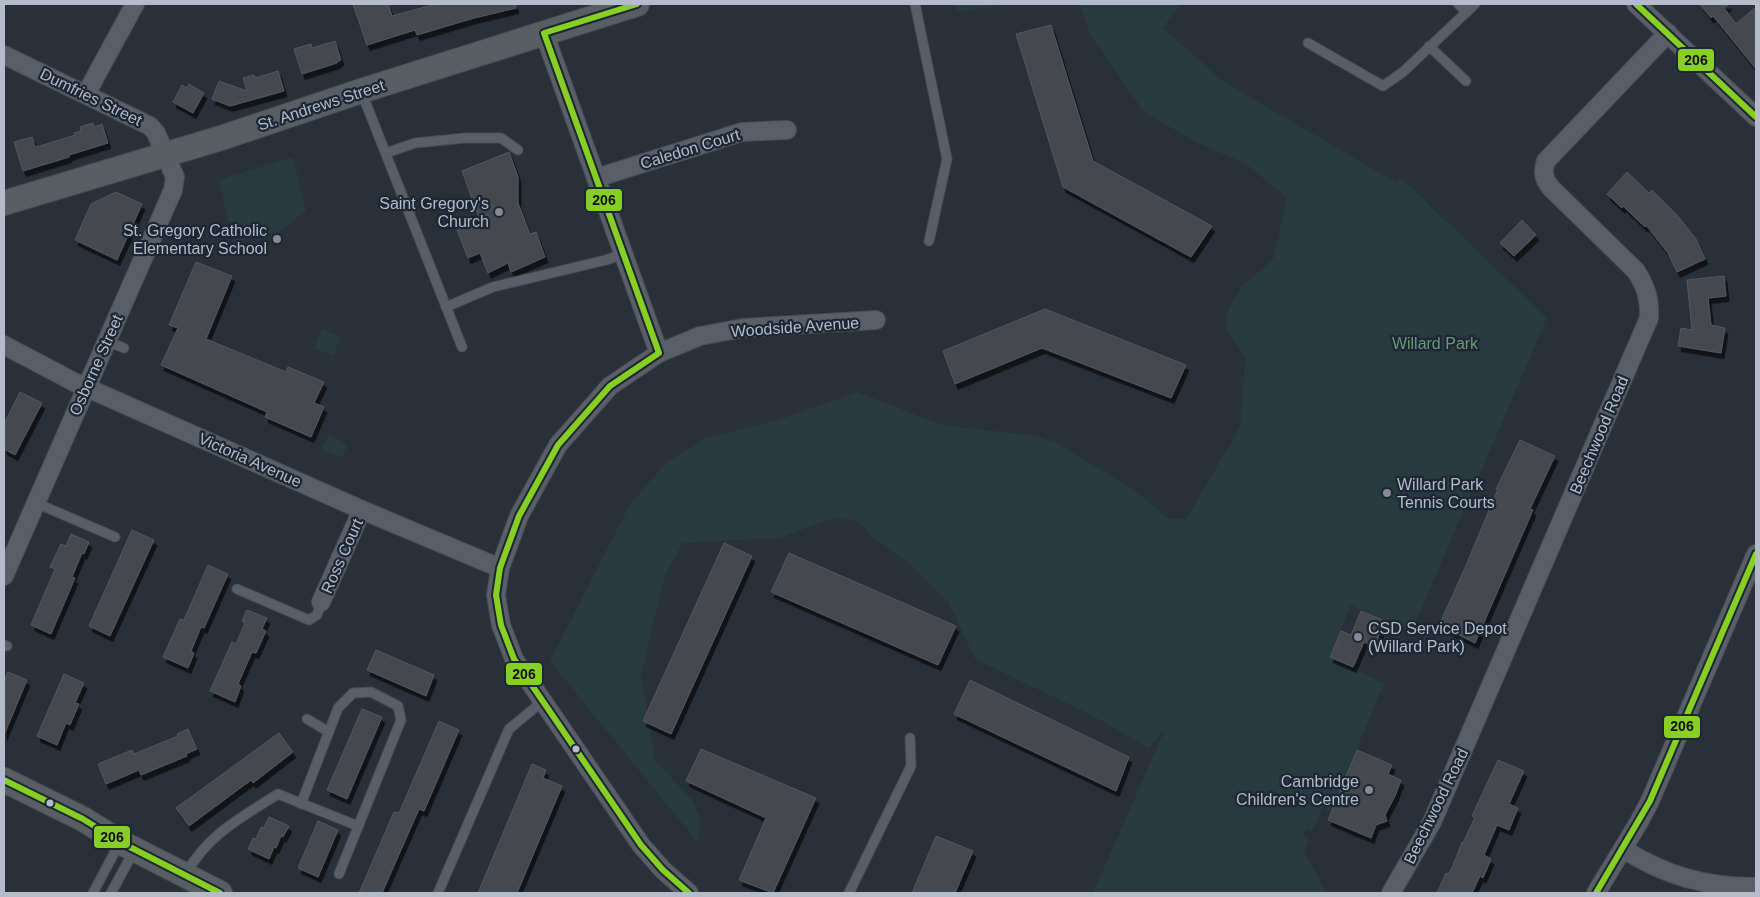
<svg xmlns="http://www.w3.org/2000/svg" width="1760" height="897" font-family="Arial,sans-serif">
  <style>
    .green { fill: #273a3e }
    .building { fill: #444950; stroke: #52575f; filter: url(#shadow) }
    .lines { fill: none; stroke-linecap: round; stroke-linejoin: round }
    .lane-casing { stroke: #484c53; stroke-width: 11 }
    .street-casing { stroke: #484c53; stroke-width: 20 }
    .secondary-casing { stroke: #484c53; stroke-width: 26 }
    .lane { stroke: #5a5e66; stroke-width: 9 }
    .street { stroke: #5a5e66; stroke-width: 18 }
    .secondary { stroke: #595d64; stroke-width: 24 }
    .bus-1-casing { stroke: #1d2633; stroke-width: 10 }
    .bus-1 { stroke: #87cf25; stroke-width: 6 }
    .poi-dot { fill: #848b96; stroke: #1d2633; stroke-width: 2 }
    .bus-dot { fill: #b4bcc9; stroke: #1d2633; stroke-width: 2 }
    .labels { text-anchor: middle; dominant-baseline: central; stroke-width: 4.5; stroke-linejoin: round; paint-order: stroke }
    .street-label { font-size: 16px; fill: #b4bcc9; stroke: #1d2633 }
    .poi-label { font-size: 16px; fill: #b4bcc9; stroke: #1d2633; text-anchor: end }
    .park-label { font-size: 16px; fill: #6b9a76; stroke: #1d2633 }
    .line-badge { stroke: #1d2633; stroke-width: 2 }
    .pale-badge-label { font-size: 14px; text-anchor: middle; font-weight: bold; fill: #111 }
  </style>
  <defs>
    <filter id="shadow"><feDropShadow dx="3" dy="5.5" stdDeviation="0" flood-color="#0009"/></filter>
  </defs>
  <rect width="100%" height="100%" fill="#2a3038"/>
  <g class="green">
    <path d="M953,4H1009L958,12Z"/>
    <path d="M1079,4H1180L1163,28L1224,82L1397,183L1400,177L1547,318L1411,633L1351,605L1330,656L1385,684L1379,695L1331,812L1323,808L1312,831L1307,829L1303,835L1309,838L1304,851L1327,893H1093L1165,729L1149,748L1089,714L975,659L949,603L908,562L875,540L858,521L834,518L779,538L683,543L665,575L641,676L655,760L693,801L700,817L699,844L550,661L629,506L665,463L706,438L778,420L857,392L942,425L1030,435L1055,442L1136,491L1167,518L1186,519L1240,427L1245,358L1226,328V314L1240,288L1273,259L1287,198L1246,164L1196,142L1144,112L1090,35Z"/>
    <path d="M293,157L306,211L278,232L234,242L218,180Z"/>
    <path d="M322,329L341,337L333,356L314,348Z"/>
    <path d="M328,435L348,444L342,458L322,450Z"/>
  </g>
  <g class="building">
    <path d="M353,4H388L392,16L436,4H515L516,8L474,18L417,35L415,30L367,45Z"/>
    <path d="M1700,4H1729L1724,8L1736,24L1756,7V69L1713,16L1711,18Z"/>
    <path d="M1051,25L1093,161L1212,226L1191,257L1063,187L1016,34Z"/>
    <path d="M335,41L341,60L337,62V63L302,74L294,49L311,44L312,48Z"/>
    <path d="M278,71L284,91L230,106L212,99L219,81L247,91L243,78L254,75L255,78Z"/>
    <path d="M189,84L204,93L193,113L173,102L182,85L187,88Z"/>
    <path d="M93,123L94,127L102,124L108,143L69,155V157L23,171L14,142L32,137L35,147L40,146L75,135L74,133L81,131L80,127Z"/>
    <path d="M509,152L518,177V203L530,234L536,232L545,257L511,272L508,263L488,273L480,253L468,258L456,227L479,218L462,171Z"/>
    <path d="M1627,172L1649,193L1652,190L1676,214L1696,239L1705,259L1677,272L1668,253L1646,225L1645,227L1623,206L1622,208L1607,194Z"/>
    <path d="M116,192L142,204L117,260L75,240L91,204Z"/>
    <path d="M1522,220L1536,235L1514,256L1500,243Z"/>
    <path d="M196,262L232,276L206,339L286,372L288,367L324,382L314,403L324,407L311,437L265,417L267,412L161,365L178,328L169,325Z"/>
    <path d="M1724,276L1726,296L1708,298L1711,325L1725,328L1721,353L1678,346L1681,328L1692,330L1687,280Z"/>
    <path d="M1045,309L1186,365L1171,398L1042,348L955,384L943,351Z"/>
    <path d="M20,392L42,403L15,455L4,449V424Z"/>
    <path d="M1520,440L1555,456L1530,509L1533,510L1475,643L1439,625L1464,570L1498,489H1496Z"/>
    <path d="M132,530L154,540L110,636L89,626Z"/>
    <path d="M71,534L89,542L84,554L82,553L72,577L75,578L51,634L31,625L55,569L50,567L61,544L66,546Z"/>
    <path d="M724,543L752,556L671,734L643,721Z"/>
    <path d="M789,553L956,626L938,665L771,592Z"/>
    <path d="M208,565L228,574L204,628L201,627L191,651L194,653L188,668L163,657L180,619L184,620Z"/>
    <path d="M247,610L267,618L262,629L266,631L256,653L252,652L238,684L241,686L235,702L210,691L232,642L236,644L245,623L242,621Z"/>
    <path d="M1361,611L1385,621L1374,647L1364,642L1353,667L1330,657L1341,631L1351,635Z"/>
    <path d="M376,650L434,675L426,696L367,670Z"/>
    <path d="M8,672L27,680L4,735V682Z"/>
    <path d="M64,674L84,683L75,703L79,704L70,725L66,723L57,745L37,736Z"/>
    <path d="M970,680L1129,757L1116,791L954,714Z"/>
    <path d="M362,709L382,717L347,799L327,790Z"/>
    <path d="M439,721L459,730L424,811L419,809L382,893H359L394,812L399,813Z"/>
    <path d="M188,729L197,749L186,754L187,756L141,775L139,770L106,784L98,764L132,750L134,754L178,736L177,734Z"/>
    <path d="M279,733L293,752L253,783L251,780L189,826L176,808Z"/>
    <path d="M701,749L816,798L773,893L739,880L766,818L686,781Z"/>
    <path d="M1357,750L1392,765L1388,774L1401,780L1395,796L1385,815L1387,821L1376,825L1371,838L1328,820Z"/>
    <path d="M1498,760L1524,771L1509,804L1518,808L1509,830L1497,825L1484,855L1491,859L1483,878L1480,876L1472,893H1437L1446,873L1448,874L1452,868L1462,842L1463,843L1475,817L1472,816Z"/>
    <path d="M532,764L546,770L543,778L562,786L517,893H478Z"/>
    <path d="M269,817L289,826L283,837L281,836L276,848L274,847L269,859L248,849L253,838L256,839L261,827L264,828Z"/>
    <path d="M318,821L338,830L318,877L298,868Z"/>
    <path d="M936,836L973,851L955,893H912Z"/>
  </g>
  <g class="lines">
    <defs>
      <g id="lane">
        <path d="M915,4L947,159L929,241"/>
        <path d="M1458,4L1467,12"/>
        <path d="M1308,43L1383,86L1403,72L1475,4"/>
        <path d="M1429,46L1466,81"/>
        <path d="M361,91L462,347"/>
        <path d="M386,153L415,143L465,138H501L518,150"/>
        <path d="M446,307L493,287L606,260L623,254"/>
        <path d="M107,341L124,348"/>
        <path d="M36,503L115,537"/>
        <path d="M237,589L309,620L317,615L321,602"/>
        <path d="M4,645L7,646"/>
        <path d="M307,719L329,732"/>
        <path d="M301,804L338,708L353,693L371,692L398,706L401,720L339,874"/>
        <path d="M186,874C207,835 242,817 278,794L358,826"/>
        <path d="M93,893L120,842"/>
        <path d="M111,893L135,849"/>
        <path d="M438,893L509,729L543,701"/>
        <path d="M849,893L911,766L910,738"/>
      </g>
      <g id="street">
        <path d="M1636,4L1756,117"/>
        <path d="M544,33L659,353"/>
        <path d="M4,55L150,126L156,133L175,177L173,190L4,576"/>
        <path d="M86,94L135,4"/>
        <path d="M596,178L742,132L787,130"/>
        <path d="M4,345L74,382L362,510L500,568"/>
        <path d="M321,602L362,510"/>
        <path d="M1623,849C1666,876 1705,887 1756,887"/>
        <path d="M689,893L663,870L641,845L514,659L501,625L496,595L500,568L519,516L558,445L610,386L659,353L700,336L743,328L876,320"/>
        <path d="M1391,893L1432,822L1649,318C1650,299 1646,287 1636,271L1551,188C1544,179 1542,173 1546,161L1668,33"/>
        <path d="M1596,893L1639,822L1650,801L1756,554"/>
      </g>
      <g id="secondary">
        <path d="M4,203L221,138L361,91L637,4"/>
        <path d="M4,780L83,819L120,842L220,893"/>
      </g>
    </defs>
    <use href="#lane" class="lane-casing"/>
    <use href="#street" class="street-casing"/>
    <use href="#secondary" class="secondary-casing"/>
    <use href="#lane" class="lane"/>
    <use href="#street" class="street"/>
    <use href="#secondary" class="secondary"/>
    <defs>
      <g id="bus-1">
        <path d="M637,4L544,33L659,353L610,386L558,445L519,516L500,568L496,595L501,625L514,659L641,845L663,870L689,893"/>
        <path d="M1636,4L1756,117"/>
        <path d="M4,780L83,819L120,842L220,893"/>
        <path d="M1596,893L1650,801L1756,554"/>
      </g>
    </defs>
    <use href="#bus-1" class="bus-1-casing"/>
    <use href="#bus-1" class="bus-1"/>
  </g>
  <g class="poi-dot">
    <circle cx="499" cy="212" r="5"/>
    <circle cx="277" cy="239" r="5"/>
    <circle cx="1387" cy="493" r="5"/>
    <circle cx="1358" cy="637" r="5"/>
    <circle cx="1369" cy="790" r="5"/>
  </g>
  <g class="bus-dot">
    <circle cx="576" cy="749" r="4.5"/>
    <circle cx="50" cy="803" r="4.5"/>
  </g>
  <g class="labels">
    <g class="street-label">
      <text transform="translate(91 97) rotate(26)">Dumfries Street</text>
      <text transform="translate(321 105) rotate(-18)">St. Andrews Street</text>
      <text transform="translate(690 149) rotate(-17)">Caledon Court</text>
      <text transform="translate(795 327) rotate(-4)">Woodside Avenue</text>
      <text transform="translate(96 365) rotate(-66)">Osborne Street</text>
      <text transform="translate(1599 435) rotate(-67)">Beechwood Road</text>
      <text transform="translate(250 460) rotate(24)">Victoria Avenue</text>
      <text transform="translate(342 556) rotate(-66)">Ross Court</text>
      <text transform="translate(1436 806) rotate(-64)">Beechwood Road</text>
    </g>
    <g class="poi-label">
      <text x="489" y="203">Saint Gregory's<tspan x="489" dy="18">Church</tspan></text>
      <text x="267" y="230">St. Gregory Catholic<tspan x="267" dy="18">Elementary School</tspan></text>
      <text x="1397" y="484" text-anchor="start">Willard Park<tspan x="1397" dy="18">Tennis Courts</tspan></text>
      <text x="1368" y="628" text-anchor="start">CSD Service Depot<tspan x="1368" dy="18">(Willard Park)</tspan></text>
      <text x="1359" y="781">Cambridge<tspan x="1359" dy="18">Children's Centre</tspan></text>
    </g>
    <g class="park-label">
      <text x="1435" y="343">Willard Park</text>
    </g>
  </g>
  <g class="line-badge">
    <rect x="1677" y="48" width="38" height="24" rx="5" fill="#87cf25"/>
    <rect x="585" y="188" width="38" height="24" rx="5" fill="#87cf25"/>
    <rect x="505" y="662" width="38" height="24" rx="5" fill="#87cf25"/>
    <rect x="1663" y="715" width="38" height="24" rx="5" fill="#87cf25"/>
    <rect x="93" y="825" width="38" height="24" rx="5" fill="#87cf25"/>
  </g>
  <g class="pale-badge-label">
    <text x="1696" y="65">206</text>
    <text x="604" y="205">206</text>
    <text x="524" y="679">206</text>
    <text x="1682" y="731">206</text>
    <text x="112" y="842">206</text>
  </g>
  <rect width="1760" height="897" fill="none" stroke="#b4bcc9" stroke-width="10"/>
</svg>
